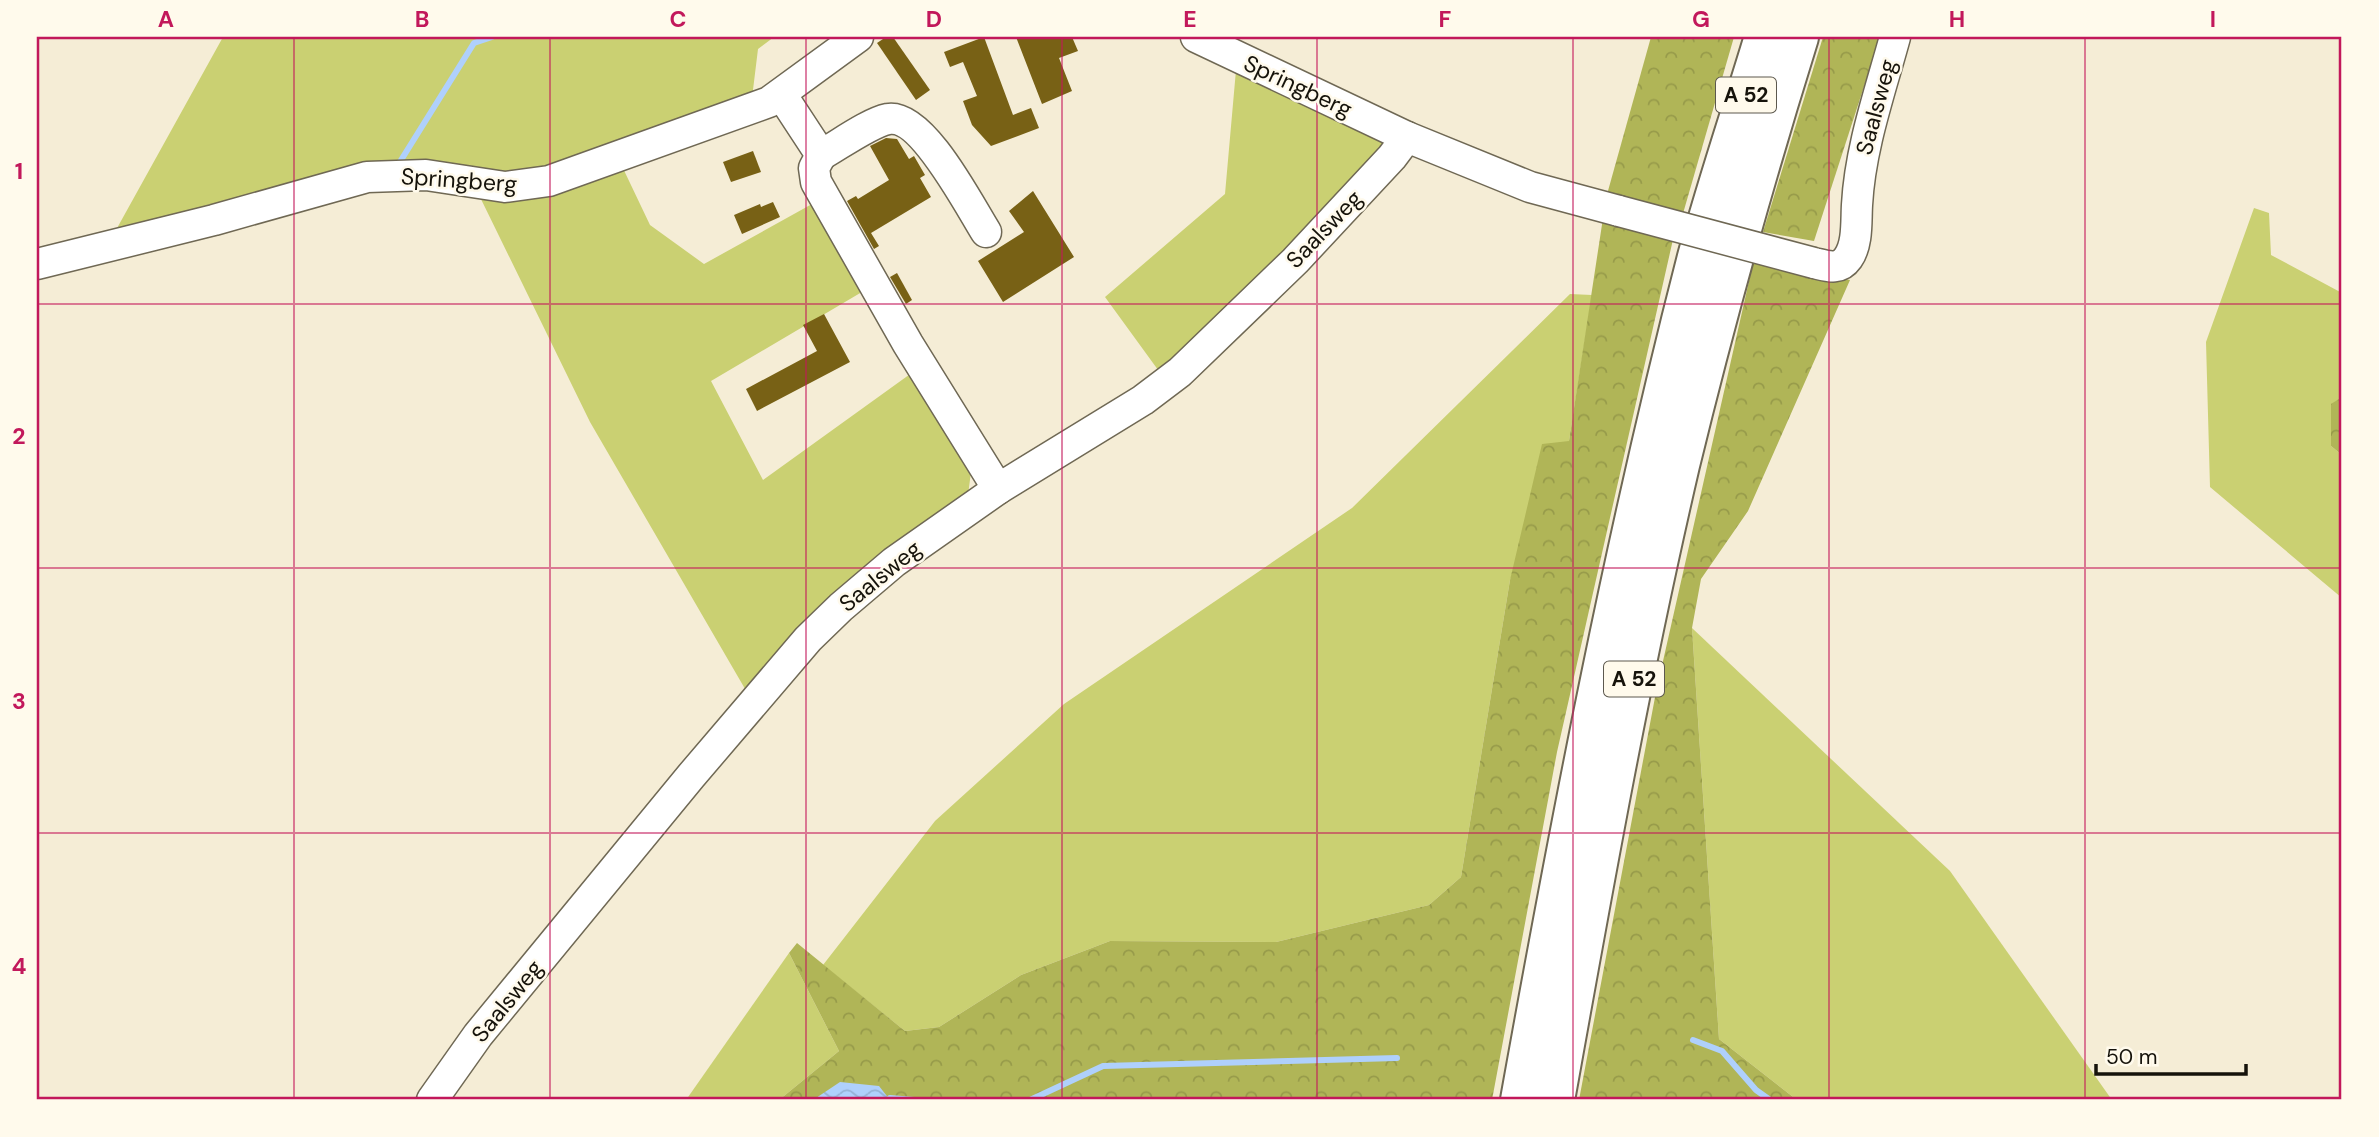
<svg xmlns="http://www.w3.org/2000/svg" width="2379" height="1137" font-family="'DM Sans',sans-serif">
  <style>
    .green { fill: #cad072 }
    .forest { fill: url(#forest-crowns) }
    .water { fill: url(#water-waves) }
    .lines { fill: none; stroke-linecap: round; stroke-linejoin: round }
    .stream { stroke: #afd0fc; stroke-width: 6 }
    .building { fill: #786115 }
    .minor-casing { stroke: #6f6854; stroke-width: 33 }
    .highway-casing { stroke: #6f6854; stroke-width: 42 }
    .minor { stroke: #fff; stroke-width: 30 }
    .highway { stroke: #fff; stroke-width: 38 }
    .minor-bridge-casing { stroke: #6f6854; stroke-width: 33; stroke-linecap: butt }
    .minor-bridge { stroke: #fff; stroke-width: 30 }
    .grid { fill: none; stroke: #c2185b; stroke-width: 2; stroke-opacity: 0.55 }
    .labels { text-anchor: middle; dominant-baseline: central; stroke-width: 5; stroke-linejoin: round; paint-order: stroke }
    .shield { fill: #fffaec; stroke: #5c584e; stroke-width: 2 }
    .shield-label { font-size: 21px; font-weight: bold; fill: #16130b }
    .street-label { font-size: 23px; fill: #16130b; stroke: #fffaec }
    .neatline { fill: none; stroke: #c2185b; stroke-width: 2.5 }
    .grid-label { font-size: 23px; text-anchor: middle; font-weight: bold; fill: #c2185b }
  </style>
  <defs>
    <pattern id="forest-crowns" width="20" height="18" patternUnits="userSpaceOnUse" patternTransform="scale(1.75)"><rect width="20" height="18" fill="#b0b557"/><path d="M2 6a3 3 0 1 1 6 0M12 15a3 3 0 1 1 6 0" fill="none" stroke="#979b4a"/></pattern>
    <pattern id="water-waves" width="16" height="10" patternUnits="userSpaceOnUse" patternTransform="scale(1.75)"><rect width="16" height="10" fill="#afd0fc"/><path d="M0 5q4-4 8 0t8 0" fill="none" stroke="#96b2d7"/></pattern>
  </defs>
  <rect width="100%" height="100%" fill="#f5edd6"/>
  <g class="green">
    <path d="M223,37H774L758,49L752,98L546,173L366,171L313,177L116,230Z"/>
    <path d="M1236,70L1380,134L1383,146L1292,249L1161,374L1105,297L1225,194Z"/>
    <path d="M620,162L650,225L704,264L812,204L867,289L711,381L763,480L913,372L971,472L968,495L830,596L748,694L590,422L478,193Z"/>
    <path d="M2254,208L2269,213L2271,255L2342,293V397L2331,405V446L2342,455V598L2210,487L2206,342Z"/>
    <path d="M1570,294L1592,295L1569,441L1510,580L1461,877L1429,905L1276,942L1110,941L1021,975L939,1027L905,1031L823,965L935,821L1064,704L1352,508Z"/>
    <path d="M1692,628L1950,871L2112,1100H1797L1719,1039Z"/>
    <path d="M789,953L839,1051L779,1100H686Z"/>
  </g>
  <g class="forest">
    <path d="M1651,37H1734L1682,217L1606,198Z"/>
    <path d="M1823,37H1880L1814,241L1763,232Z"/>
    <path d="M1603,218L1674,235L1557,752L1492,1100H779L839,1051L789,953L797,943L905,1031L939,1027L1021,975L1110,941L1276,942L1429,905L1461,877L1510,580L1542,444L1569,441Z"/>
    <path d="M1754,259L1850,280L1748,511L1701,579L1692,628L1719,1039L1797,1100H1579L1656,692Z"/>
    <path d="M2342,397V455L2331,446V404Z"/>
  </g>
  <path class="water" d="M840,1082L879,1086L890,1100H813Z"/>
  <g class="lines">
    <g class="stream">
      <path d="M398,165L474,43L492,37"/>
      <path d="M1693,1040L1722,1051L1756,1090L1770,1100"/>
      <path d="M890,1098L914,1100"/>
      <path d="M1030,1100L1103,1066L1397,1058"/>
    </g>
  </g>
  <g class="building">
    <path d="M886,37H893L930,90L916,100L877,43Z"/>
    <path d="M984,37L1013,115L1031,108L1039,128L991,146L972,125L963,101L977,96L963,62L950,67L944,52Z"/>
    <path d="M1016,37H1072L1078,51L1059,58L1072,91L1042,104Z"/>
    <path d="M886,138L897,139L909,159L914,156L925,175L920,178L931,197L871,233L879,246L874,249L847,201L856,196L858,199L889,180L870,146Z"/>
    <path d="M753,151L761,172L731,182L723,162Z"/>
    <path d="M1033,191L1074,257L1003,302L978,261L1024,232L1009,211Z"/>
    <path d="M773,202L780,217L742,234L734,215L760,204L761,207Z"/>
    <path d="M897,273L912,300L906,304L890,277Z"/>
    <path d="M824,314L850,362L757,411L746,389L817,351L803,325Z"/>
  </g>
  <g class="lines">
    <defs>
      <g id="minor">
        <path d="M1196,37L1407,137L1530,187L1619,211"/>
        <path d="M781,94L821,155L814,168L816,182L908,344L998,489"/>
        <path d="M821,155C839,145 869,123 888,119C922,113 969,205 986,232"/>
        <path d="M1814,263C1827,266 1839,271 1848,258C1858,244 1856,221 1857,205C1860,148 1880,92 1895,37"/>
        <path d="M37,264L214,220L367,177L426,175L505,187L549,181L769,102L858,37"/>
        <path d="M432,1100L478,1035L691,776L808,639L841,607L894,562L998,489L1143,400L1180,372L1295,261L1392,157L1407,137"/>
      </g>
      <g id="highway">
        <path d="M1520,1100C1571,817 1625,536 1697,257C1717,183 1742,110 1764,37"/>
        <path d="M1555,1100C1593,888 1631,675 1680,465C1715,321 1755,178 1799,37"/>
      </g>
    </defs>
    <use href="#minor" class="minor-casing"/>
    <use href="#highway" class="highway-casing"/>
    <use href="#minor" class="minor"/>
    <use href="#highway" class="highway"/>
    <defs>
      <path id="minor-bridge" d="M1619,211L1814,263"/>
    </defs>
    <use href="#minor-bridge" class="minor-bridge-casing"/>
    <use href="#minor-bridge" class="minor-bridge"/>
  </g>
  <path class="grid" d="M294,37V1100M550,37V1100M806,37V1100M1062,37V1100M1317,37V1100M1573,37V1100M1829,37V1100M2085,37V1100M37,304H2342M37,568H2342M37,833H2342"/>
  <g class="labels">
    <g class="shield">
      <rect x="1716" y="77.5" width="60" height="35" rx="5"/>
      <rect x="1604" y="661.5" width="60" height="35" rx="5"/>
    </g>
    <g class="shield-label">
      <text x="1746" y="95">A 52</text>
      <text x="1634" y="679">A 52</text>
    </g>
    <g class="street-label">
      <text transform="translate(1298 86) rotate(25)">Springberg</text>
      <text transform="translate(1876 107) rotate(-75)">Saalsweg</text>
      <text transform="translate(459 180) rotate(4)">Springberg</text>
      <text transform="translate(1324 229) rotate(-46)">Saalsweg</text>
      <text transform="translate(880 576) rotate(-39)">Saalsweg</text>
      <text transform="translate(507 1001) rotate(-51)">Saalsweg</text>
    </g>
  </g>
  <rect width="2379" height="1137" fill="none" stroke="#fffaec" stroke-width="77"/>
  <path d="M2096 1064v10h150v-10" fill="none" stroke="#16130b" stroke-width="3.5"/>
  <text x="2106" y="1064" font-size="21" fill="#16130b" stroke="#fffaec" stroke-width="5" paint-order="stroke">50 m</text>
  <rect x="38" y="38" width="2302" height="1060" class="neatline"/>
  <g class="grid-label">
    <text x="166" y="27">A</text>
    <text x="422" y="27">B</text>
    <text x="678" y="27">C</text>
    <text x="934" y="27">D</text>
    <text x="1190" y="27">E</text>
    <text x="1445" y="27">F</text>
    <text x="1701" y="27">G</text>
    <text x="1957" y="27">H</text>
    <text x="2213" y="27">I</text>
    <text x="19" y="179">1</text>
    <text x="19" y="444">2</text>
    <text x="19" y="709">3</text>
    <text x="19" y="974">4</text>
  </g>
</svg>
